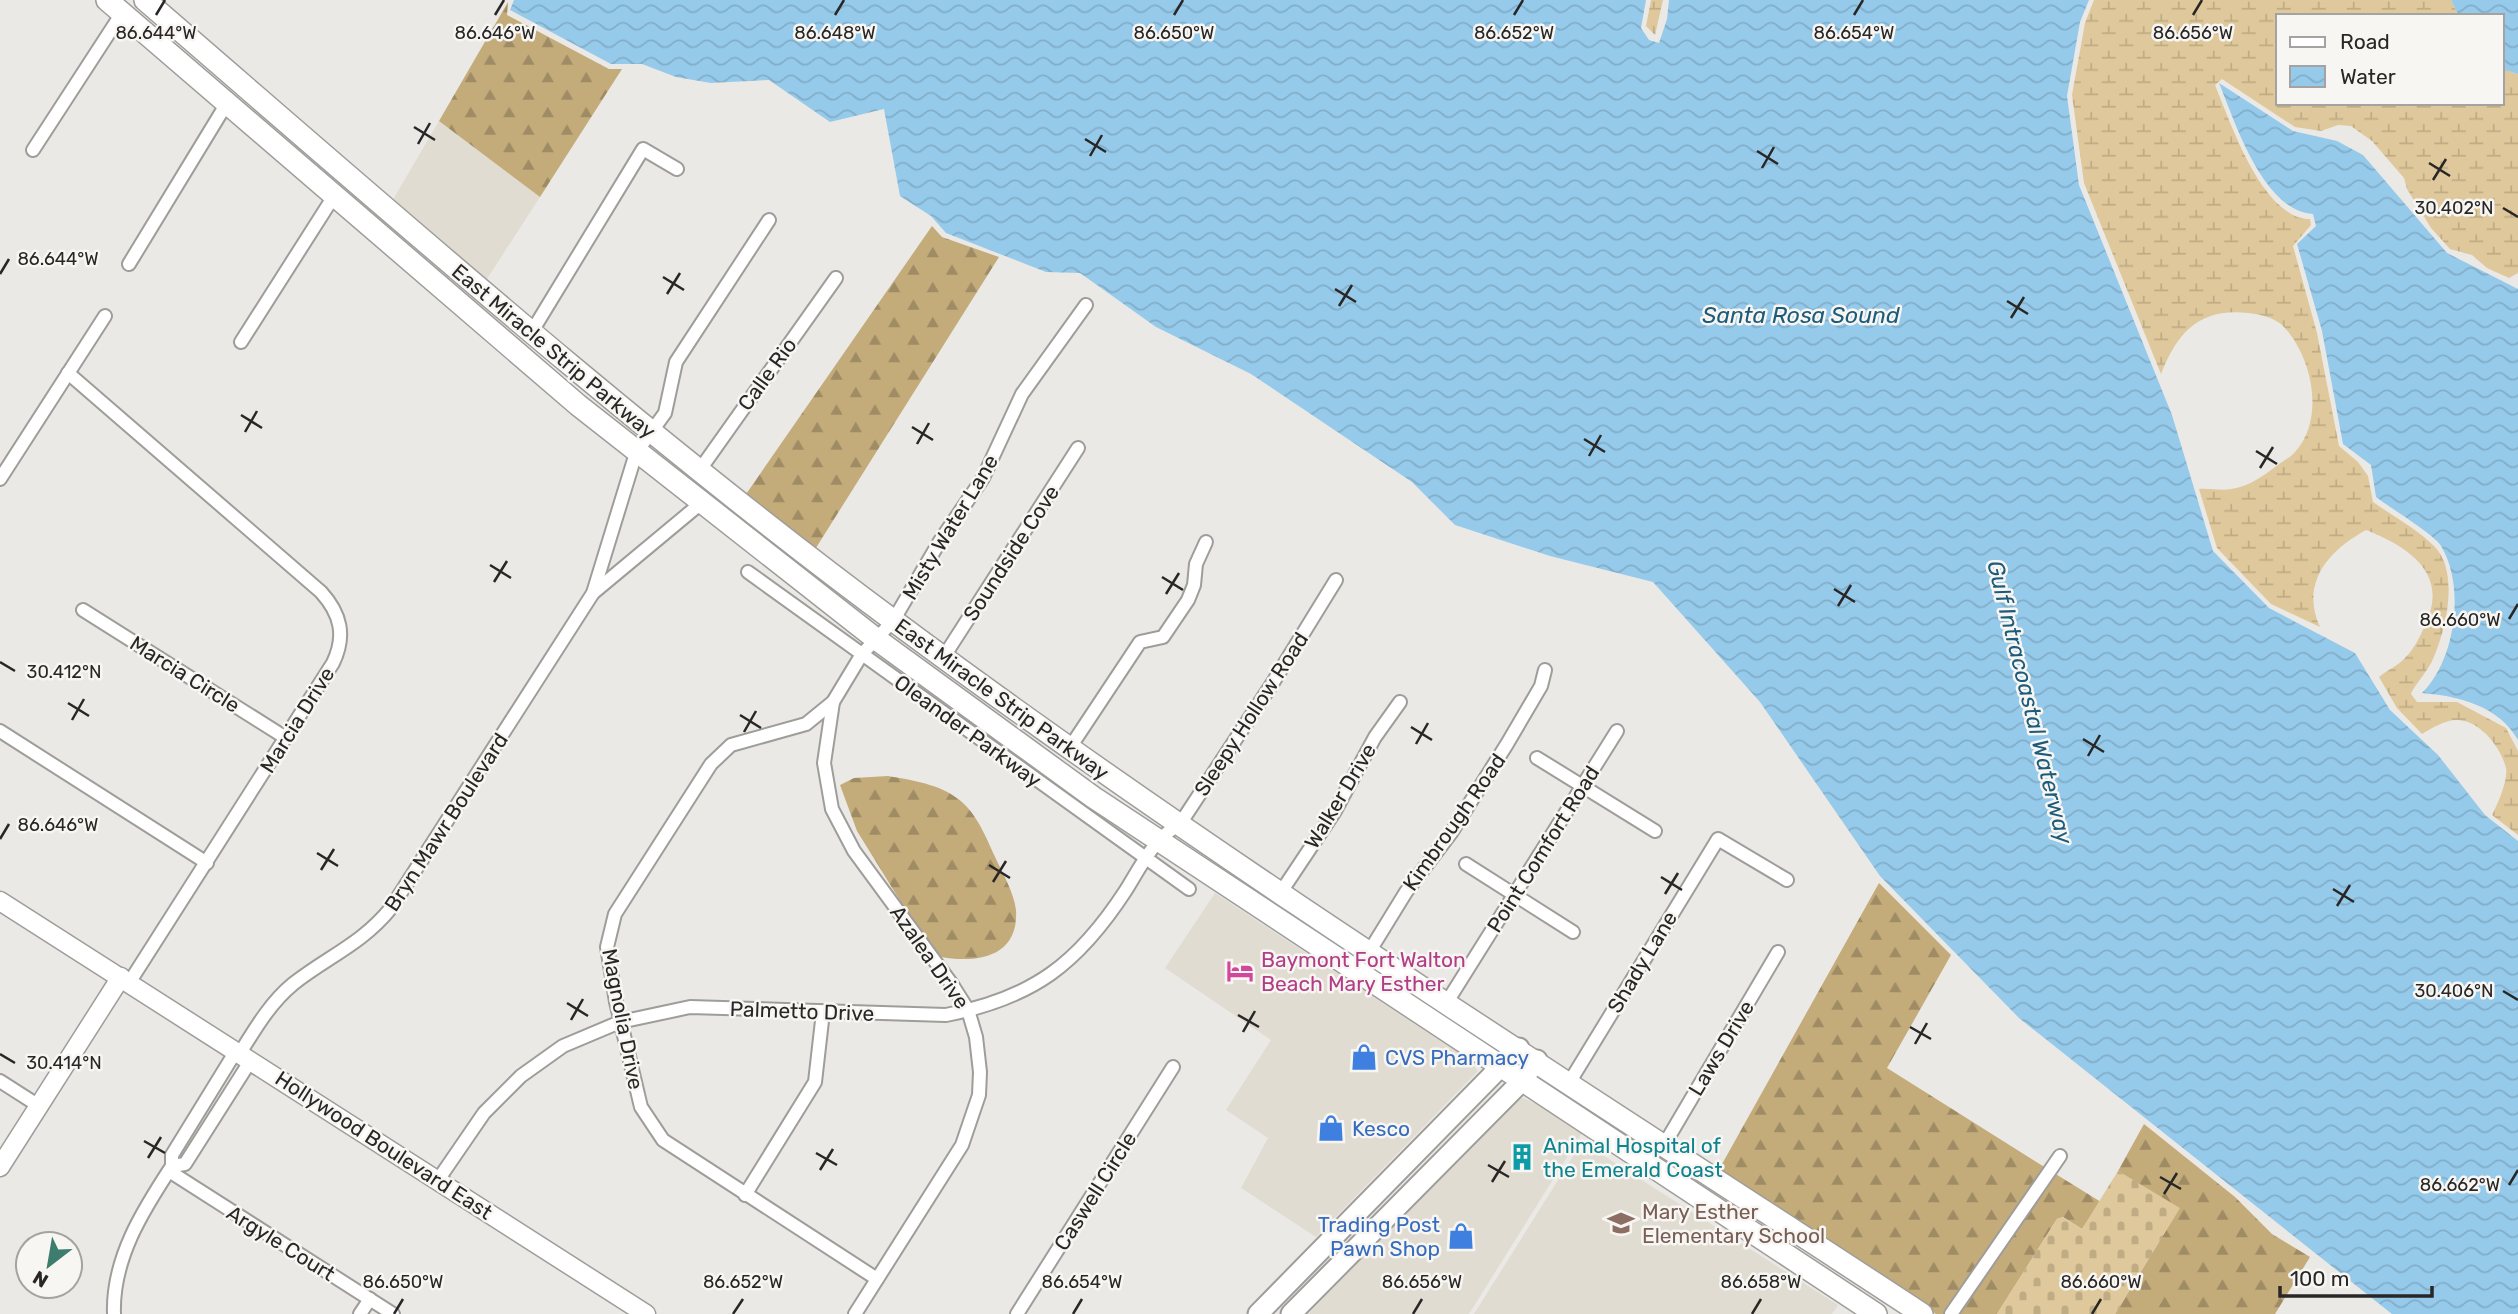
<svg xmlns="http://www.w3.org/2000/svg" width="2518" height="1314" font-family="Rubik,sans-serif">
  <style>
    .built { fill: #e1dcd2 }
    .forest { fill: url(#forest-firs) }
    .wetland { fill: url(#wetland-marsh) }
    .cemetery { fill: url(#cemetery-stones) }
    .water { fill: url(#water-waves) }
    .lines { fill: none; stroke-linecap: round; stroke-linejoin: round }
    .street-casing { stroke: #9f9d9a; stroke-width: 16 }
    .secondary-casing { stroke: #9f9d9a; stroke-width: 21 }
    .primary-casing { stroke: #9f9d9a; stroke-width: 23 }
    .highway-casing { stroke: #9f9d9a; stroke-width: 24 }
    .street { stroke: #fff; stroke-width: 12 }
    .secondary { stroke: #fff; stroke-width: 18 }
    .primary { stroke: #fff; stroke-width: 19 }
    .highway { stroke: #fff; stroke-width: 21 }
    .ticks { fill: none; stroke: #282726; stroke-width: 2.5 }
    .labels { text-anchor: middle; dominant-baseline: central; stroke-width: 5; stroke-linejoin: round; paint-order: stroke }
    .street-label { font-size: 21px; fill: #282726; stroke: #f8f6f3 }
    .hotel-label { font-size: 21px; fill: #b23c85; stroke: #f8f6f3; text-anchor: start }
    .shop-label { font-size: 21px; fill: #366cbe; stroke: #f8f6f3; text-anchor: start }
    .culture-label { font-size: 21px; fill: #0d838f; stroke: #f8f6f3; text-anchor: start }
    .education-label { font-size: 21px; fill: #785e54; stroke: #f8f6f3; text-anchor: start }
    .water-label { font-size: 23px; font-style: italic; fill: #1d5b7b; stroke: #f8f6f3 }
    .ticks-label { font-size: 18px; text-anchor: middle; fill: #282726; stroke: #f8f6f3; stroke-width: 5; stroke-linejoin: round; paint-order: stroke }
  </style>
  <defs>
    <pattern id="forest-firs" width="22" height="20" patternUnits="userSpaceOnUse" patternTransform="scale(1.75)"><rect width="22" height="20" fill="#c4ab7a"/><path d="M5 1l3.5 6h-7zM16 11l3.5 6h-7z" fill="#9f8b64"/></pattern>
    <pattern id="wetland-marsh" width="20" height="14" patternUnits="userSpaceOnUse" patternTransform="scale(1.75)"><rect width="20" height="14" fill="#dfc89b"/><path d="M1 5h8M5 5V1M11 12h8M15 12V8" fill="none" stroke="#bfac85"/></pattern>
    <pattern id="cemetery-stones" width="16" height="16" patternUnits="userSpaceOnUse" patternTransform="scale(1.75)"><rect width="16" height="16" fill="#dfc89b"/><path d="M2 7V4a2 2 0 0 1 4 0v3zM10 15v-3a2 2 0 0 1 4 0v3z" fill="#bfac85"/></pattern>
    <pattern id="water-waves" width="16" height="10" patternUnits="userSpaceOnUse" patternTransform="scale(1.75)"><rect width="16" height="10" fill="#96caeb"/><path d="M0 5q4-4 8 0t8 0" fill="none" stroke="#81aec9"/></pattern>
  </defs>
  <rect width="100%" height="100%" fill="#eae9e5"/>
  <g class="built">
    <path d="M439,121L540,197L485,282L391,203Z"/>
    <path d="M1215,893L1469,1060L1478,1071L1316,1237L1241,1188L1268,1138L1226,1110L1271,1040L1165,968Z"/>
    <path d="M1523,1098L1541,1106L1582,1133L1469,1314H1308L1514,1102Z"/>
    <path d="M1582,1142L1838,1305L1832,1314H1474Z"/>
  </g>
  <g class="forest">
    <path d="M508,2L507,15L609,69H622L540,197L439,121Z"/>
    <path d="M932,226L942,237L999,257L814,551L744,497Z"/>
    <path d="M888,776C916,781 947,785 967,807C980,821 988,842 996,859C1003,874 1014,893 1016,910C1019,958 976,963 940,957L915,925L857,831L840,785L854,778Z"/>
    <path d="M1879,883L1951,955L1887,1068L2046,1168L1945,1314H1936L1717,1173Z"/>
    <path d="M2144,1124L2235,1197L2272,1234L2310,1257L2275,1314H2115L2179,1209L2118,1171Z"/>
    <path d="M2054,1173L2101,1202L2082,1229L2063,1217L2057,1219L1997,1314H1957Z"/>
  </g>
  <g class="wetland">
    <path d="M1651,0H1663L1655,35L1646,26Z"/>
    <path d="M2094,0H2451L2459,16H2278V103H2502V69L2518,74V273L2509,278L2487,268L2472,255L2450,249L2431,228L2407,189L2404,178L2372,141L2351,126L2338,125L2321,131L2295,127L2222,79L2215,85C2230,121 2262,219 2310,219L2311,225L2293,246L2317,333L2339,446L2358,462L2368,476L2373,502C2393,516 2417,529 2434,546C2460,572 2446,630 2433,659C2428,671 2413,687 2411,694L2417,702H2457L2506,728L2518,751V835L2492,815C2498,803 2508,781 2506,768C2501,748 2481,721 2458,720C2446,719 2432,728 2422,734L2397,708L2379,677C2387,670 2398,666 2405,658C2414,649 2420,637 2425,625C2450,574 2409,547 2366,530C2328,551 2300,583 2320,627L2271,604L2217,548L2199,489C2210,488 2221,491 2231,489C2249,487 2264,475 2278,465C2283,461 2291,457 2295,452C2326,418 2312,355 2282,325C2273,317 2259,314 2248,313C2200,308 2178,331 2161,374L2084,183L2072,95L2085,23Z"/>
  </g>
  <path class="cemetery" d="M2118,1171L2180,1208L2115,1314H1997L2057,1219L2063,1217L2082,1229Z"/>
  <g class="water">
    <path d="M514,0H1646L1641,28L1649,40L1659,43L1667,19L1669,0H2089L2080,22L2067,96L2079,185L2172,415L2213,551L2269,608L2355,653L2390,710L2438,755L2485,815L2518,841V1314H2392L2019,1018L1880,876L1760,702L1653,582L1550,556L1455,525L1412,482L1251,374L1156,327L1080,273L1046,272L946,233L931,216L900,196L884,109L830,122L769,80L711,83L676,77L642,64H611L510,10Z"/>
    <path d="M2451,0H2518V74L2502,69V16H2459Z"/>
    <path d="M2219,83L2293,131L2337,141L2363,155L2447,253L2518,289V740C2499,706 2459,696 2422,693C2455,661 2466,587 2441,546C2435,535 2389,507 2376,497L2371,465L2343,444L2322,331L2297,244L2316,226L2313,214C2263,211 2235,122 2219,83Z"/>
  </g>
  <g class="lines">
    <defs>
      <g id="street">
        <path d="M33,150L122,13"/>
        <path d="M129,264L227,103"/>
        <path d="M531,333L643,149L677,169"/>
        <path d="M241,342L334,196"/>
        <path d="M68,373L321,592C341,614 346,636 333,663L129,983"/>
        <path d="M699,471L836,278"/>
        <path d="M0,479L105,316"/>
        <path d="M748,572L1189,889"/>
        <path d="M593,593L700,504"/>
        <path d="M83,610L286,738"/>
        <path d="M943,658L1078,448"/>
        <path d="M833,702L806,724L731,745L711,764L615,914L607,947L616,1002L641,1107L663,1140L877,1279"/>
        <path d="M0,731L207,863"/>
        <path d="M1069,749L1140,642L1163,637L1188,600L1194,585L1196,564L1206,542"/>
        <path d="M1537,758L1655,831"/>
        <path d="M1466,864L1573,932"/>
        <path d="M1281,892L1335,811L1375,737L1400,702"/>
        <path d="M1366,957L1406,892L1451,833L1507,744L1541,686L1545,670"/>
        <path d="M1447,1002L1617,731"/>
        <path d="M240,1053C255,1029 270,1003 293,984C327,957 362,944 391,908L593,593L636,453L665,413L676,362L769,220"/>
        <path d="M0,1081L39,1106"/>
        <path d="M1569,1083L1718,839L1787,880"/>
        <path d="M1664,1145L1778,952"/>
        <path d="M172,1166L185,1164L251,1060"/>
        <path d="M169,1171L393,1314"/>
        <path d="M438,1180L484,1113L521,1076L563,1046L620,1022L690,1007L946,1015C1033,998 1078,964 1126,890C1141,866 1154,838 1180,824L1272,684L1336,580"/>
        <path d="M745,1195L815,1082L823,1012"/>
        <path d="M114,1314C112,1259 143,1210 172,1166V1155L236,1051"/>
        <path d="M360,1314L370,1299"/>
        <path d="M855,1314L962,1145L979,1095L980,1072L976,1037L968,1010L951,983L854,851L832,809L824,763L833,702L862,654L893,621L940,541L983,478L1022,394L1086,305"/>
        <path d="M1017,1314L1173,1067"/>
        <path d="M1951,1314L2060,1156"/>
      </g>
      <g id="secondary">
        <path d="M0,901L646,1314"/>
        <path d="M0,1167L121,977"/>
      </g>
      <g id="primary">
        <path d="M1258,1314L1519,1048"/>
        <path d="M1291,1314L1521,1082L1537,1060"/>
      </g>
      <g id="highway">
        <path d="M107,0L578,405L876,639L1093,797L1876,1314"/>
        <path d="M145,0C392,213 636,430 898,624C1228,869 1579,1089 1922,1314"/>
      </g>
    </defs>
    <use href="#street" class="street-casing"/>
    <use href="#secondary" class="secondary-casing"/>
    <use href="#primary" class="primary-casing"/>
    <use href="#highway" class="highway-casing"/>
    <use href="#street" class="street"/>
    <use href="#secondary" class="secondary"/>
    <use href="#primary" class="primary"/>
    <use href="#highway" class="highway"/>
  </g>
  <path class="ticks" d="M156,15L165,0M495,15L504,0M835,15L844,0M1174,15L1183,0M1514,15L1523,0M1854,15L1863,0M2193,15L2202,0M414,127L435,140M1085,139L1106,152M418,144L430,123M1757,151L1778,164M1090,156L1102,135M2429,163L2450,176M1762,168L1774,147M2433,180L2446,159M2503,208L2518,217M0,274L9,259M663,277L684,290M1335,289L1356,302M667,294L680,273M2007,301L2028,314M1339,306L1352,285M2011,318L2024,297M241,415L262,428M912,427L933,440M245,432L257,411M1584,439L1605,452M917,444L929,423M2256,451L2277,464M1589,456L1601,435M2260,468L2273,447M490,565L511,578M1162,577L1183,590M494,582L507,561M1834,589L1855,602M1166,594L1179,573M1838,606L1851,585M2509,619L2518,604M0,662L15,671M68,703L89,716M740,715L761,728M72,720L84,699M1411,727L1432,740M744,732L756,711M2083,739L2104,752M1416,744L1428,723M2088,756L2100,735M0,839L9,824M317,853L338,866M989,865L1010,878M321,870L334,849M1661,877L1682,890M993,882L1006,861M2333,889L2354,902M1665,894L1678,873M2337,906L2350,885M2503,991L2518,1000M567,1003L588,1016M1238,1015L1259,1027M571,1020L583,999M1910,1027L1931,1039M1243,1032L1255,1011M1915,1044L1927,1023M0,1054L15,1063M144,1141L165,1153M816,1153L837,1165M148,1158L161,1137M1488,1165L1509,1177M820,1170L833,1149M2160,1177L2181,1189M1492,1182L1505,1161M2509,1185L2518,1170M2164,1194L2177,1173M394,1314L403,1299M733,1314L743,1299M1073,1314L1082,1299M1413,1314L1422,1299M1752,1314L1761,1299M2092,1314L2101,1299"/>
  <defs>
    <symbol id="hotel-bare" viewBox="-9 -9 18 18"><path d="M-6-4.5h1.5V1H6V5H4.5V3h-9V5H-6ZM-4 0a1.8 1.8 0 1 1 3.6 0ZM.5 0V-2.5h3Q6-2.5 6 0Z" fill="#d1479c" stroke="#f8f6f3" stroke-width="2.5" paint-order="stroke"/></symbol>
    <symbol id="shop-bare" viewBox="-9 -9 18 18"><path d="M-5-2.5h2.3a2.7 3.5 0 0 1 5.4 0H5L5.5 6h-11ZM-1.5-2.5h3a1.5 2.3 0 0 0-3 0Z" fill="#3f7fe0" stroke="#f8f6f3" stroke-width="2.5" paint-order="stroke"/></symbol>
    <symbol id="building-bare" viewBox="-9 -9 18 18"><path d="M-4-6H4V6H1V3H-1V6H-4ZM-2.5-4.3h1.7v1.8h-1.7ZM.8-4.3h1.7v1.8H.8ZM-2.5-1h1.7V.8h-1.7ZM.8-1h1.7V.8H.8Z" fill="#0f9aa8" stroke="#f8f6f3" stroke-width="2.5" paint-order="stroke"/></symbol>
    <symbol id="school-bare" viewBox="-9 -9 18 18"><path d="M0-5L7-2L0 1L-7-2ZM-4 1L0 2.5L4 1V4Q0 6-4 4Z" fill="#8d6e63" stroke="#f8f6f3" stroke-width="2.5" paint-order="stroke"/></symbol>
  </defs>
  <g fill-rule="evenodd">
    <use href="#hotel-bare" x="1221" y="952" width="38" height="38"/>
    <use href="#shop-bare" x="1345" y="1038" width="38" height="38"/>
    <use href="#shop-bare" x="1312" y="1109" width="38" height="38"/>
    <use href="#building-bare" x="1503" y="1138" width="38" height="38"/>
    <use href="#school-bare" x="1602" y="1204" width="38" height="38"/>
    <use href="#shop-bare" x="1442" y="1217" width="38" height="38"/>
  </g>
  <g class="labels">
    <g class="street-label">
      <text transform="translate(554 351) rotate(40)">East Miracle Strip Parkway</text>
      <text transform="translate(767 374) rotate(-54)">Calle Rio</text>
      <text transform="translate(950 527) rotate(-59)">Misty Water Lane</text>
      <text transform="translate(1011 553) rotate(-57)">Soundside Cove</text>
      <text transform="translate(185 674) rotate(32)">Marcia Circle</text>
      <text transform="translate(1002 699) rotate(36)">East Miracle Strip Parkway</text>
      <text transform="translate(1251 714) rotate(-57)">Sleepy Hollow Road</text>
      <text transform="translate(297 720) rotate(-58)">Marcia Drive</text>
      <text transform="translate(968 731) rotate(36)">Oleander Parkway</text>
      <text transform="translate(1340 796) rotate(-59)">Walker Drive</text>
      <text transform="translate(446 822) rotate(-57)">Bryn Mawr Boulevard</text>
      <text transform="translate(1454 822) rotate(-55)">Kimbrough Road</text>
      <text transform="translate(1543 849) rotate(-58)">Point Comfort Road</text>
      <text transform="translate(930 957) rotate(55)">Azalea Drive</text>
      <text transform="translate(1642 962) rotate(-59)">Shady Lane</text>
      <text transform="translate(802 1011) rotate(2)">Palmetto Drive</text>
      <text transform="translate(623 1019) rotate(79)">Magnolia Drive</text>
      <text transform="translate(1721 1048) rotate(-59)">Laws Drive</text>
      <text transform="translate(384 1145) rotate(33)">Hollywood Boulevard East</text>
      <text transform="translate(1095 1191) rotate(-58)">Caswell Circle</text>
      <text transform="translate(281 1243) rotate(32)">Argyle Court</text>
    </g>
    <g class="hotel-label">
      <text x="1261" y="959">Baymont Fort Walton<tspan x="1261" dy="24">Beach Mary Esther</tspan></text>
    </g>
    <g class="shop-label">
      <text x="1385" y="1057">CVS Pharmacy</text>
      <text x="1352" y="1128">Kesco</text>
      <text x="1440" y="1224" text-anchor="end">Trading Post<tspan x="1440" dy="24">Pawn Shop</tspan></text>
    </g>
    <g class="culture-label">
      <text x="1543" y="1145">Animal Hospital of<tspan x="1543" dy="24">the Emerald Coast</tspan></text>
    </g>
    <g class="education-label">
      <text x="1642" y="1211">Mary Esther<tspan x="1642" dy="24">Elementary School</tspan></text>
    </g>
    <g class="water-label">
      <text x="1801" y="315">Santa Rosa Sound</text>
      <text transform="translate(2030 702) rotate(76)">Gulf Intracoastal Waterway</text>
    </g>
  </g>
  <g class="ticks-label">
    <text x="495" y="39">86.646°W</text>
    <text x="1854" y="39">86.654°W</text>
    <text x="156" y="39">86.644°W</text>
    <text x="835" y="39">86.648°W</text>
    <text x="1174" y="39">86.650°W</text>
    <text x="1514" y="39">86.652°W</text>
    <text x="2193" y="39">86.656°W</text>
    <text x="2454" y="214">30.402°N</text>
    <text x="58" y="265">86.644°W</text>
    <text x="2460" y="626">86.660°W</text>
    <text x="64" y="678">30.412°N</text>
    <text x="58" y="831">86.646°W</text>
    <text x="2454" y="997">30.406°N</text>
    <text x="64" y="1069">30.414°N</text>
    <text x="2460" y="1191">86.662°W</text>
    <text x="403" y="1288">86.650°W</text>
    <text x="743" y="1288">86.652°W</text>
    <text x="1082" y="1288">86.654°W</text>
    <text x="1422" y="1288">86.656°W</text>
    <text x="1761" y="1288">86.658°W</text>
    <text x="2101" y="1288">86.660°W</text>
  </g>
  <rect x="2276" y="14" width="228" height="91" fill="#f8f6f3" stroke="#a5a3a1" stroke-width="2"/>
  <rect x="2290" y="37" width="35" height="10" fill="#ffffff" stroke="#a5a3a1" stroke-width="2"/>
  <text x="2340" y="49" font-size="21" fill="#282726">Road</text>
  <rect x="2290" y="66" width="35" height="21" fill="url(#water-waves)" stroke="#a5a3a1" stroke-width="2"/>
  <text x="2340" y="84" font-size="21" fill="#282726">Water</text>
  <g transform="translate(49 1265) rotate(211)"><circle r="33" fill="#f8f6f3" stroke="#a5a3a1" stroke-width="2"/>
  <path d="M0-5L12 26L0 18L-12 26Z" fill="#3c7d6d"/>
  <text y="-10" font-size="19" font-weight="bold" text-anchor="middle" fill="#282726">N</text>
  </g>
  <path d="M2280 1286v10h152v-10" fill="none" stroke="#282726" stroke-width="3.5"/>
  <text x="2290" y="1286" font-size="21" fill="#282726" stroke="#f8f6f3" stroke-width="5" paint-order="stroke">100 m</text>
</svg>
